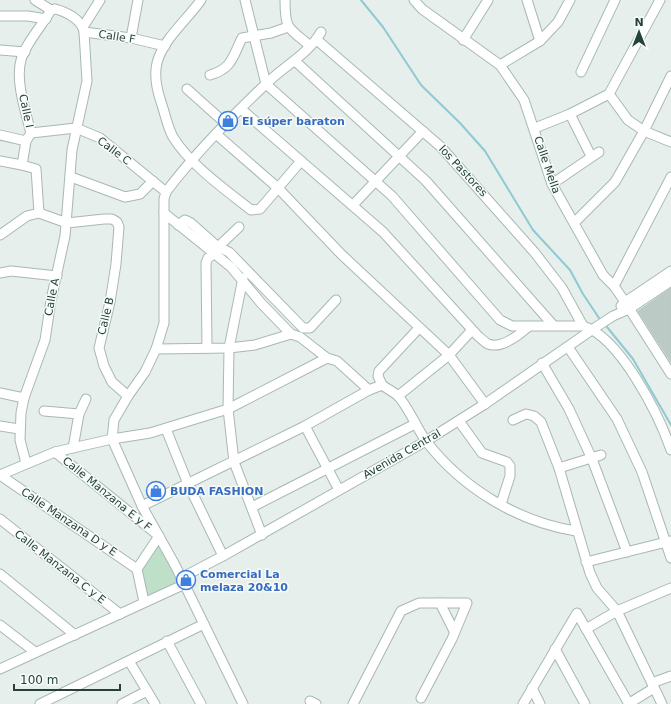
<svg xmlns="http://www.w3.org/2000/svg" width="671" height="704" font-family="'DejaVu Sans',sans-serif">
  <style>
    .green { fill: #bfe0c8 }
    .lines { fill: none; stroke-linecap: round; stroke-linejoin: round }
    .stream { stroke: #8ec9d4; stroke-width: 2 }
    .building { fill: #bbcac4; stroke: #b8c9c2 }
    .minor-casing { stroke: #a8b8b2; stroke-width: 11 }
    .minor { stroke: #fff; stroke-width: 9 }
    .labels { text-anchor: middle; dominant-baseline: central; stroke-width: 3; stroke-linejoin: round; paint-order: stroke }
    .street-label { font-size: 11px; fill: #24423a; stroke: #f7fbf9 }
    .shop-label { font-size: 11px; font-weight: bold; fill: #366cbe; stroke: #f7fbf9; text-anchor: start }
  </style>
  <rect width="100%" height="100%" fill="#e6efeb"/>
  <path class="green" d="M158,545L179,582L146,597L140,569Z"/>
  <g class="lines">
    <g class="stream">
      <path d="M361,0L383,27L421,85L460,123L485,151L533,230L570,270L583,294L599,318"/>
      <path d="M607,327L633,359L671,425"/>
    </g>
  </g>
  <path class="building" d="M671,288V362L638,311Z"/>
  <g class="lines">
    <defs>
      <g id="minor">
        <path d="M35,0L51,10"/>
        <path d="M201,0C187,20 163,39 157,63C154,75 157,90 161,102C165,113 167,126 173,137C190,165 226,190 251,210L260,209L301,161"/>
        <path d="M245,0L266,84L392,196L500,320L512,326H583C620,337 659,415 671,450"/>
        <path d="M285,0C285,30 288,27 310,46"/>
        <path d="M414,0L422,9L500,65L524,100L552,184L603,275L614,286L625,302L671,374"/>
        <path d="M527,0L540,41"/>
        <path d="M55,9C67,12 82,20 84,32L131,38L165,46"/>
        <path d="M0,16H28L46,19"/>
        <path d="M83,27L100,0"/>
        <path d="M131,38L138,0"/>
        <path d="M317,40L441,147L535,253L562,288L583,326"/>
        <path d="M463,40L488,0"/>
        <path d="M0,50L25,52"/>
        <path d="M295,61L426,181L553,325"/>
        <path d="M500,65L540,41L558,22L570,0"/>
        <path d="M581,72L615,0"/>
        <path d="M210,75C232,69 233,56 242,38L271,33L288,27"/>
        <path d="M187,89L225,123"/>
        <path d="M609,94L628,120L644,131L671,142"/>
        <path d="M241,109L383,232L478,336C481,338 484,342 488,344C501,349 519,335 528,327"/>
        <path d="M570,114L591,156"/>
        <path d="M535,128L570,114L609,94L660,0"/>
        <path d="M31,133L76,128L100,138L166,192"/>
        <path d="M216,134L278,188L342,255L449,355L485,404"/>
        <path d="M0,135L26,141"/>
        <path d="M0,161L22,165"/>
        <path d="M71,177L125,197L140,194L153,181"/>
        <path d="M552,184L599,152"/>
        <path d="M353,205L423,131"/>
        <path d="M39,213L36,169L22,165L26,141L31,133C26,113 15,81 21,60C24,46 43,24 51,10L55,9"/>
        <path d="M164,213L231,267L261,303L291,334L300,337L327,358L337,361L369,390L382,385C386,388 392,391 397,395C407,404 417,429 426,441C462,488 518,522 576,531"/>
        <path d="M574,223L615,182L644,131L671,76"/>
        <path d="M178,225L185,220L191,223L218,247L229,252L303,328H310L336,300"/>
        <path d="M0,235L27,216L39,213L67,223L104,219H112L117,222L119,227L116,264L110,302L99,348L104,366L112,382L128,396"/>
        <path d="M218,247L239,227"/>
        <path d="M0,273L11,271L57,276"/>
        <path d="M243,278L229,348L228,409L234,462L262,535"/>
        <path d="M614,286L671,177"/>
        <path d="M621,306L625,302L671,271"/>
        <path d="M568,347L617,419L642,472L671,558"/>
        <path d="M207,348L206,263L208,258L214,254"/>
        <path d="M156,349L229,348L255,345L291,334"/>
        <path d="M542,363L569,409L592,459L627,552"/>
        <path d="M382,385L378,376L379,371L419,328"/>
        <path d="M0,393L24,398"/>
        <path d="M398,396L449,355L472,330"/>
        <path d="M44,411L79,414"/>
        <path d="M513,420L526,414L534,416L541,422L559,468L590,573L597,588L617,611L662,704"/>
        <path d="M459,421L482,453L507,462L510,466V476L501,504"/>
        <path d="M0,426L19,429"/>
        <path d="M305,426L339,490"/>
        <path d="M166,429L188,484L223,556"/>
        <path d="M73,448L79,414L86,399"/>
        <path d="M55,452L159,536L137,569L144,602"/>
        <path d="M26,463L20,440L21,413L24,398L45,340L51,300L65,236L72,150L87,81L84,32"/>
        <path d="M559,468L601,455"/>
        <path d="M0,475L55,452L112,439L150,433L228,409L327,358"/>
        <path d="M0,475L137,569"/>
        <path d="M142,506L305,426L369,390"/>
        <path d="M252,507L415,424"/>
        <path d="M0,519L120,614"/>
        <path d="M586,562L670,541"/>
        <path d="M0,574L75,635"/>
        <path d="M181,578L223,556L426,441L485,404L593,329L613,316L629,309L671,281"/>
        <path d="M440,603L454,631"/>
        <path d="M0,625L35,652"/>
        <path d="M586,629L617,611L671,588"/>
        <path d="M167,641L201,704"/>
        <path d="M555,649L585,704"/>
        <path d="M129,661L155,704"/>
        <path d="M0,669L185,584"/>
        <path d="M652,683L671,676"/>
        <path d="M532,688L540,704"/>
        <path d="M310,701L316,704"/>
        <path d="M40,704L204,624"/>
        <path d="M122,704L147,691"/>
        <path d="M243,704L175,565L142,506L112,439L114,420L128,396L145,372L156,349L164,323V199L166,192C196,152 232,116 268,82C286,65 309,53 321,32"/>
        <path d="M353,704L401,611L419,603H467L452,639L421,698"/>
        <path d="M523,704L577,613L629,704"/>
        <path d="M628,704L654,688"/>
      </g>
    </defs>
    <use href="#minor" class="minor-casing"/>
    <use href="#minor" class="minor"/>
  </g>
  <defs>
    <symbol id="shop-ring" viewBox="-11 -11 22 22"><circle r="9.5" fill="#f7fbf9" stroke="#3f7fe0" stroke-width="1.5"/><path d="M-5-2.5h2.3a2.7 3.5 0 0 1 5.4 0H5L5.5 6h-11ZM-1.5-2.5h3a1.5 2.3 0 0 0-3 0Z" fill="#3f7fe0"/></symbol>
  </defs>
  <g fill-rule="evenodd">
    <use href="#shop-ring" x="217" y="110" width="22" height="22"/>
    <use href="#shop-ring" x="145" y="480" width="22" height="22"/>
    <use href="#shop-ring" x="175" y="569" width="22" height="22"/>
  </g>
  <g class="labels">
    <g class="street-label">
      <text transform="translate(117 37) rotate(9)">Calle F</text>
      <text transform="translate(26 111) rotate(78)">Calle I</text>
      <text transform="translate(114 151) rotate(37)">Calle C</text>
      <text transform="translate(547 165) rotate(71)">Calle Mella</text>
      <text transform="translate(463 171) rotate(47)">los Pastores</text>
      <text transform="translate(52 297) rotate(-79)">Calle A</text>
      <text transform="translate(106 316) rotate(-77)">Calle B</text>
      <text transform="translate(402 454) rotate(-30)">Avenida Central</text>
      <text transform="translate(107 494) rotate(39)">Calle Manzana E y F</text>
      <text transform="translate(69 522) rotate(34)">Calle Manzana D y E</text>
      <text transform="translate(60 567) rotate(38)">Calle Manzana C y E</text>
    </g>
    <g class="shop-label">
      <text x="242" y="121">El súper baraton</text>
      <text x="170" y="491">BUDA FASHION</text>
      <text x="200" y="574">Comercial La<tspan x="200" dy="13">melaza 20&amp;10</tspan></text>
    </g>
  </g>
  <g transform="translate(639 32)" stroke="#f7fbf9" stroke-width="3" paint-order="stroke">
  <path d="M0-3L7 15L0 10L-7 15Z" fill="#24423a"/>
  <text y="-6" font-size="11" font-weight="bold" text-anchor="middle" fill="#24423a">N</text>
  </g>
  <path d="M14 684v6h106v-6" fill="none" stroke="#24423a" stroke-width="2"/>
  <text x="20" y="684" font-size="12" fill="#24423a" stroke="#f7fbf9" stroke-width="3" paint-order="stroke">100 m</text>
</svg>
